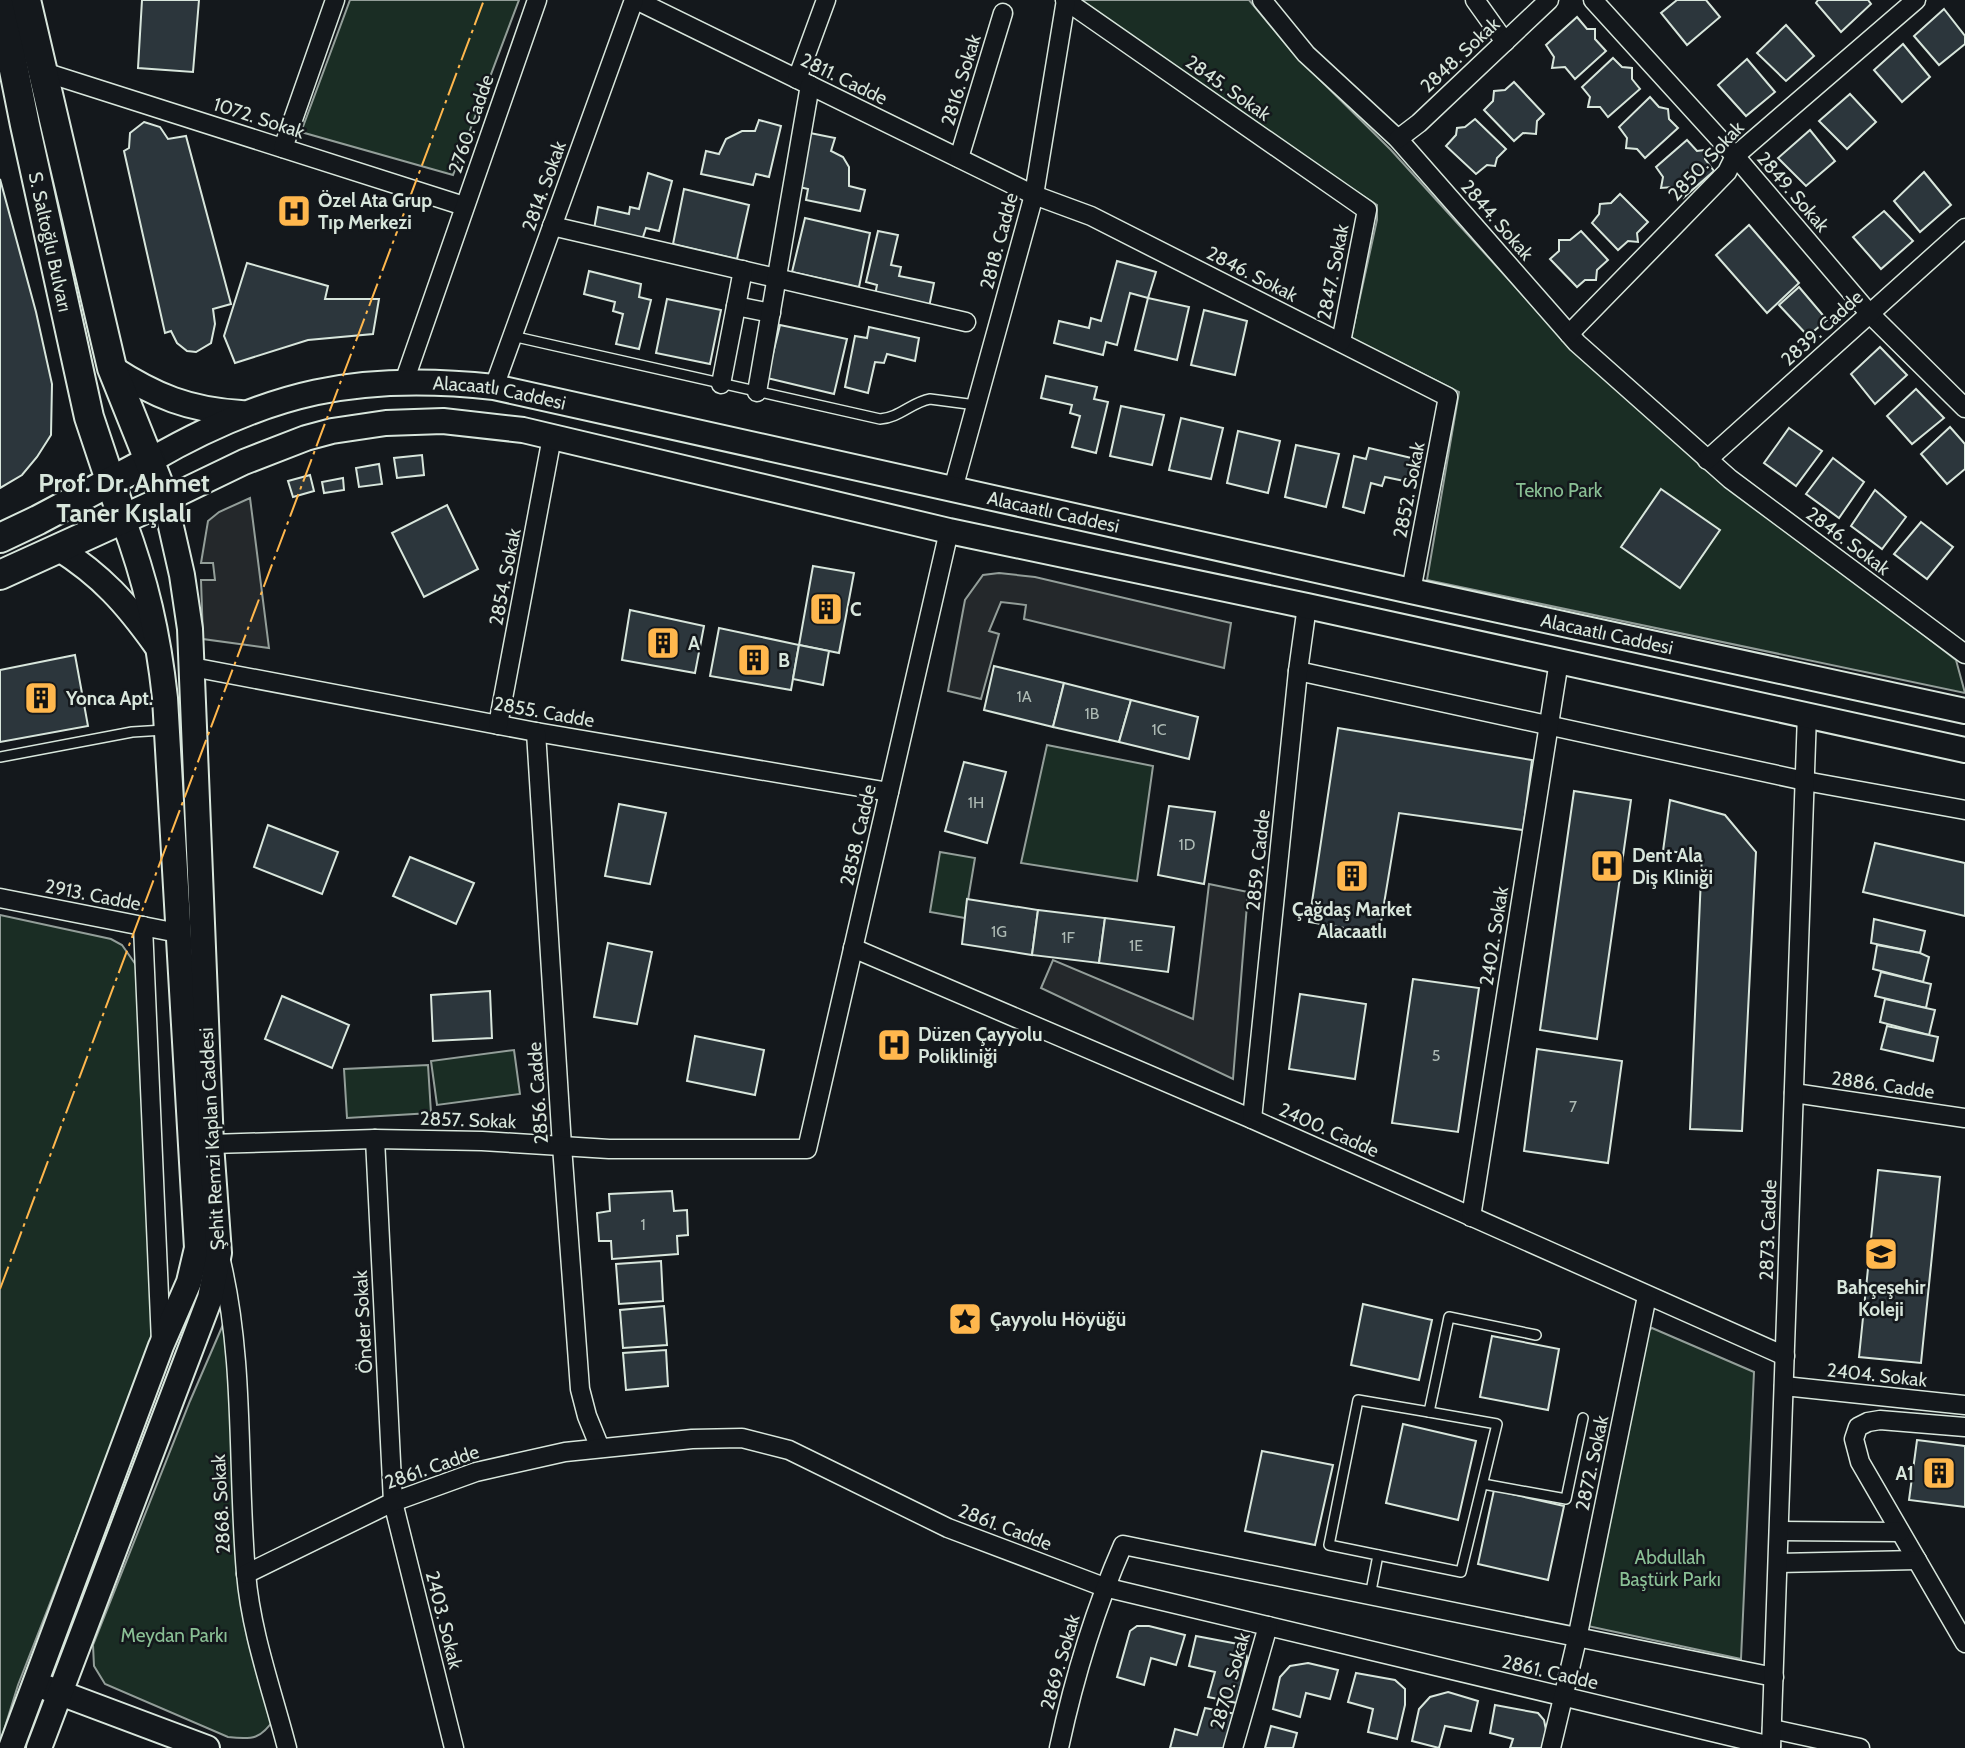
<svg xmlns="http://www.w3.org/2000/svg" width="1965" height="1748" font-family="Cabin,sans-serif">
  <style>
    .green { fill: #1a2d24; stroke: #939e99; stroke-width: 2 }
    .parking { fill: #24282b; stroke: #939e99; stroke-width: 2 }
    .building { fill: #2c363c; stroke: #d8e6dc; stroke-width: 2 }
    .lines { fill: none; stroke-linecap: round; stroke-linejoin: round }
    .lane-casing { stroke: #d8e6dc; stroke-width: 12 }
    .street-casing { stroke: #d8e6dc; stroke-width: 21 }
    .secondary-casing { stroke: #d8e6dc; stroke-width: 28 }
    .primary-casing { stroke: #d8e6dc; stroke-width: 32 }
    .lane { stroke: #14181c; stroke-width: 9 }
    .street { stroke: #14181c; stroke-width: 18 }
    .secondary { stroke: #14181c; stroke-width: 24 }
    .primary { stroke: #14181c; stroke-width: 28 }
    .power { stroke: #ffb74d; stroke-width: 2; stroke-dasharray: 24 5 3.5 5; stroke-linecap: butt }
    .labels { text-anchor: middle; dominant-baseline: central; stroke-width: 5; stroke-linejoin: round; paint-order: stroke }
    .number-label { font-size: 16px; fill: #adbab4 }
    .street-label { font-size: 19px; fill: #d8e6dc; stroke: #14181c }
    .poi-label { font-size: 19px; font-weight: bold; fill: #d8e6dc; stroke: #14181c; text-anchor: start }
    .park-label { font-size: 19px; fill: #8ac095; stroke: #14181c }
    .district-label { font-size: 26px; font-weight: bold; fill: #d8e6dc; stroke: #14181c }
  </style>
  <rect width="100%" height="100%" fill="#14181c"/>
  <g class="green">
    <path d="M350,0H519L453,175L301,132Z"/>
    <path d="M1082,0H1249L1294,54L1391,150L1547,322L1702,467L1825,558L1956,660L1965,693L1427,580L1459,392L1351,338L1377,220V205L1091,18Z"/>
    <path d="M1047,745L1153,766L1137,881L1021,863Z"/>
    <path d="M940,852L975,858L965,918L930,912Z"/>
    <path d="M0,915L111,939L122,945L136,965L145,1118L152,1334L150,1348L18,1685L0,1743Z"/>
    <path d="M514,1050L520,1094L437,1105L431,1061Z"/>
    <path d="M428,1065L431,1113L347,1118L344,1069Z"/>
    <path d="M225,1320L236,1502L275,1718C261,1739 253,1740 228,1737L105,1684L94,1666L93,1645L190,1401Z"/>
    <path d="M1652,1328L1754,1372L1741,1659L1583,1625L1637,1339Z"/>
  </g>
  <g class="parking">
    <path d="M250,498L256,545L269,648L203,639L201,580H215L213,563H201L208,521L219,512Z"/>
    <path d="M999,573L1035,577L1231,623L1224,668L1024,619L1026,605L1001,602L989,631L999,634L981,699L948,691L965,600L983,575Z"/>
    <path d="M1209,884L1248,892L1233,1079L1041,988L1053,960L1193,1019Z"/>
  </g>
  <g class="building">
    <path d="M142,0H199L193,72L138,68Z"/>
    <path d="M1677,0H1706L1720,17L1687,45L1661,13Z"/>
    <path d="M1818,0H1868L1871,4L1841,32L1816,3Z"/>
    <path d="M1944,9L1965,36V44L1939,65L1914,36Z"/>
    <path d="M1577,17L1587,29H1595V39L1606,51L1575,79L1565,67L1552,68L1554,57L1546,45Z"/>
    <path d="M1786,25L1814,56L1786,81L1757,53Z"/>
    <path d="M1903,44L1930,77L1902,102L1874,70Z"/>
    <path d="M1613,58L1622,67L1632,68V79L1640,89L1608,117L1600,107H1588L1590,97L1582,87Z"/>
    <path d="M1747,59L1775,92L1746,116L1718,85Z"/>
    <path d="M1514,82L1544,114L1537,121L1536,134L1523,133L1514,141L1484,110L1493,101L1494,91L1505,90Z"/>
    <path d="M1850,94L1876,122L1847,149L1819,121Z"/>
    <path d="M1650,97L1659,107L1668,109L1669,119L1678,128L1645,158L1637,149L1626,148L1627,138L1619,127Z"/>
    <path d="M1475,119L1506,149L1497,158L1495,166L1487,165L1476,174L1446,146L1456,135L1457,128L1465,127Z"/>
    <path d="M759,120L781,126L769,177L756,174L753,185L701,174L706,151L719,154L726,139L742,131H755Z"/>
    <path d="M144,122L160,127L168,139L186,136L231,304L213,309L215,324L211,343L196,352L187,351L177,343L171,331L165,333L124,151L129,148L130,133Z"/>
    <path d="M1810,130L1835,161L1806,186L1778,158Z"/>
    <path d="M810,133L835,138L831,151L843,157L849,167V186L865,190L860,211L806,200L808,189L795,186Z"/>
    <path d="M1687,140L1697,151L1705,150V159L1714,171L1683,198L1673,187L1661,188L1663,177L1656,167Z"/>
    <path d="M1924,172L1951,205L1920,232L1894,201Z"/>
    <path d="M648,173L672,181L659,231L646,228L642,240L594,229L598,207L629,214L630,207L639,209Z"/>
    <path d="M0,179L36,312L52,384L51,435L37,457L22,475L0,488Z"/>
    <path d="M684,189L749,205L737,259L673,244Z"/>
    <path d="M1620,194L1648,222L1637,233L1638,242L1628,241L1618,250L1592,223L1599,214L1600,204L1611,203Z"/>
    <path d="M1884,211L1913,241L1881,269L1853,237Z"/>
    <path d="M805,218L870,233L859,287L792,272Z"/>
    <path d="M1749,225L1799,283L1767,313L1716,255Z"/>
    <path d="M878,231L898,235L891,265L901,267L899,276L934,283L929,307L875,295L877,285L866,282Z"/>
    <path d="M1581,231L1608,260L1597,270L1596,280H1585L1577,287L1550,259L1559,251V240H1570Z"/>
    <path d="M1117,261L1156,272L1148,298L1130,293L1117,345L1106,342L1103,355L1054,343L1059,321L1089,328L1091,318L1101,321Z"/>
    <path d="M247,263L328,286L325,299H379L373,334L308,340L235,363L224,336Z"/>
    <path d="M589,271L641,284L639,297L651,300L639,349L616,344L623,314L613,311L615,302L584,294Z"/>
    <path d="M1799,287L1827,320L1808,336L1779,305Z"/>
    <path d="M1148,298L1189,307L1177,360L1135,350Z"/>
    <path d="M667,299L721,310L710,364L656,353Z"/>
    <path d="M1204,310L1247,321L1235,375L1191,365Z"/>
    <path d="M780,325L847,339L834,394L767,378Z"/>
    <path d="M869,327L919,338L915,361L887,354L884,363L875,362L868,393L845,387L855,336L867,338Z"/>
    <path d="M1880,347L1907,375L1875,404L1851,374Z"/>
    <path d="M1046,376L1097,387L1094,399L1108,402L1096,453L1072,447L1080,416L1070,413L1072,405L1041,398Z"/>
    <path d="M1916,389L1944,418L1912,444L1887,416Z"/>
    <path d="M1121,406L1164,415L1152,465L1110,456Z"/>
    <path d="M1181,418L1223,428L1211,479L1169,470Z"/>
    <path d="M1950,427L1965,444V469L1947,484L1921,454Z"/>
    <path d="M1789,428L1822,451L1796,486L1764,463Z"/>
    <path d="M1238,431L1280,441L1268,493L1227,483Z"/>
    <path d="M1296,445L1339,454L1326,507L1285,497Z"/>
    <path d="M1369,448L1420,460L1414,483L1385,477L1382,486L1371,483L1364,513L1343,507L1354,456L1366,459Z"/>
    <path d="M422,455L424,475L397,478L394,458Z"/>
    <path d="M1833,458L1864,482L1839,518L1806,494Z"/>
    <path d="M379,464L382,484L359,487L356,468Z"/>
    <path d="M310,475L314,491L293,497L288,481Z"/>
    <path d="M343,478L344,490L324,493L322,482Z"/>
    <path d="M1661,489L1720,530L1680,588L1621,547Z"/>
    <path d="M1875,490L1906,517L1882,549L1851,526Z"/>
    <path d="M447,505L478,569L424,597L392,533Z"/>
    <path d="M1921,522L1953,547L1927,579L1894,554Z"/>
    <path d="M813,566L854,573L839,653L799,645Z"/>
    <path d="M630,610L704,626L695,673L622,660Z"/>
    <path d="M719,628L799,645L791,690L710,676Z"/>
    <path d="M799,645L829,651L823,685L793,679Z"/>
    <path d="M75,655L88,726L0,742V670Z"/>
    <path d="M994,666L1064,683L1053,727L984,710Z"/>
    <path d="M1064,683L1131,700L1119,742L1053,727Z"/>
    <path d="M1131,700L1198,717L1189,759L1119,742Z"/>
    <path d="M1338,728L1532,760L1523,830L1399,813L1379,934L1309,922Z"/>
    <path d="M964,762L1006,772L987,843L945,831Z"/>
    <path d="M1574,791L1631,800L1597,1039L1540,1030Z"/>
    <path d="M1670,800L1725,815L1756,852L1742,1131L1690,1129L1702,854L1663,851Z"/>
    <path d="M619,804L666,813L650,884L605,876Z"/>
    <path d="M1169,806L1215,812L1204,884L1158,875Z"/>
    <path d="M268,825L338,852L322,894L254,867Z"/>
    <path d="M1875,843L1965,863V916L1863,892Z"/>
    <path d="M410,857L474,883L456,924L393,896Z"/>
    <path d="M967,899L1038,910L1032,955L962,944Z"/>
    <path d="M1038,910L1105,918L1099,963L1032,955Z"/>
    <path d="M1105,918L1174,927L1168,972L1099,963Z"/>
    <path d="M1874,919L1925,931L1920,953L1871,943Z"/>
    <path d="M608,943L652,952L637,1024L594,1017Z"/>
    <path d="M1877,945L1920,953L1929,957L1923,982L1873,969Z"/>
    <path d="M1881,972L1931,984L1926,1008L1875,996Z"/>
    <path d="M1413,979L1479,988L1458,1132L1392,1123Z"/>
    <path d="M490,991L492,1038L433,1041L431,995Z"/>
    <path d="M1300,994L1366,1004L1355,1079L1289,1069Z"/>
    <path d="M282,996L349,1025L332,1068L265,1039Z"/>
    <path d="M1885,999L1935,1010L1929,1035L1880,1022Z"/>
    <path d="M1887,1026L1938,1037L1933,1061L1881,1049Z"/>
    <path d="M695,1036L764,1050L755,1095L687,1081Z"/>
    <path d="M1537,1049L1622,1061L1608,1163L1524,1151Z"/>
    <path d="M1878,1170L1940,1177L1921,1363L1859,1357Z"/>
    <path d="M672,1191L674,1211L687,1210L688,1235L677,1236L678,1254L612,1259L611,1241H599L597,1213L610,1211L609,1194Z"/>
    <path d="M661,1261L663,1301L619,1304L616,1264Z"/>
    <path d="M1363,1304L1432,1320L1419,1380L1351,1365Z"/>
    <path d="M664,1306L667,1345L623,1348L620,1310Z"/>
    <path d="M1492,1336L1559,1349L1548,1410L1480,1397Z"/>
    <path d="M666,1350L668,1386L626,1390L623,1353Z"/>
    <path d="M1403,1424L1476,1441L1458,1520L1386,1503Z"/>
    <path d="M1917,1440L1965,1446V1507L1909,1500Z"/>
    <path d="M1262,1451L1333,1465L1315,1545L1245,1531Z"/>
    <path d="M1494,1490L1564,1506L1548,1580L1478,1564Z"/>
    <path d="M1137,1626H1149L1185,1635L1176,1665L1151,1658L1144,1685L1117,1677L1130,1631Z"/>
    <path d="M1196,1636L1238,1644L1245,1649L1247,1658L1237,1703L1208,1697L1215,1672L1189,1666Z"/>
    <path d="M1308,1663L1338,1670L1330,1699L1306,1693L1300,1717L1273,1709L1280,1677L1290,1666Z"/>
    <path d="M1356,1673L1395,1680L1405,1689V1705L1397,1739L1368,1732L1373,1709L1348,1702Z"/>
    <path d="M1448,1692L1478,1701L1471,1731L1445,1726L1439,1748L1412,1741L1419,1709L1430,1697Z"/>
    <path d="M1495,1705L1538,1713L1544,1720L1546,1730L1542,1748H1510L1513,1739L1490,1733Z"/>
    <path d="M1205,1708L1236,1714L1227,1748H1170L1175,1729L1197,1735Z"/>
    <path d="M1271,1726L1297,1733L1293,1748H1265Z"/>
  </g>
  <g class="lines">
    <defs>
      <g id="lane">
        <path d="M512,336L880,419C899,418 912,402 930,399L976,405"/>
        <path d="M0,757L132,732L164,730"/>
        <path d="M1483,1484L1566,1499L1583,1418"/>
        <path d="M1378,1555L1461,1572L1497,1424L1429,1412"/>
        <path d="M1370,1596L1378,1555L1329,1545L1358,1400L1429,1412L1449,1317L1536,1335"/>
      </g>
      <g id="street">
        <path d="M636,0L1034,195L1091,216L1448,397L1411,591"/>
        <path d="M1065,0L1367,210L1341,342"/>
        <path d="M1262,0L1306,54L1398,139L1577,343L1730,479L1965,654"/>
        <path d="M1475,0L1505,42"/>
        <path d="M1593,0L1735,156L1869,313L1965,408"/>
        <path d="M41,71L464,206"/>
        <path d="M797,79L826,0"/>
        <path d="M1398,139L1419,123L1549,0"/>
        <path d="M283,148L335,0"/>
        <path d="M959,158L1003,13"/>
        <path d="M552,226L966,322"/>
        <path d="M736,306L771,313"/>
        <path d="M1569,334L1727,172L1735,156L1916,0"/>
        <path d="M404,382L537,0"/>
        <path d="M721,384L743,270"/>
        <path d="M494,387L634,0"/>
        <path d="M757,392L810,85"/>
        <path d="M1707,460L1965,228"/>
        <path d="M953,489L1034,195L1066,0"/>
        <path d="M192,667L536,732L889,792"/>
        <path d="M1298,671L1805,781L1965,810"/>
        <path d="M498,725L552,437"/>
        <path d="M536,732L562,1146L580,1389L587,1416L600,1448"/>
        <path d="M0,898L178,933"/>
        <path d="M143,926L161,1342"/>
        <path d="M853,948L1252,1119L1785,1356"/>
        <path d="M1794,1093L1965,1118"/>
        <path d="M1252,1119L1298,671L1307,606"/>
        <path d="M375,1139L393,1502L454,1748"/>
        <path d="M211,1144L375,1139L482,1141L609,1149H807L949,531"/>
        <path d="M1471,1217L1559,661"/>
        <path d="M221,1261C245,1362 237,1470 246,1573C251,1633 272,1690 287,1748"/>
        <path d="M1784,1386L1965,1405"/>
        <path d="M1965,1427L1880,1420L1868,1422L1858,1427L1854,1439L1860,1462L1965,1643"/>
        <path d="M1779,1531L1900,1532"/>
        <path d="M1778,1563L1917,1560"/>
        <path d="M246,1574L393,1502L476,1472L565,1452L692,1439L742,1438L789,1450L948,1528L1104,1587L1771,1746"/>
        <path d="M1772,1729L1860,1748"/>
        <path d="M1059,1748C1074,1678 1094,1611 1123,1545L1774,1677"/>
        <path d="M1233,1748L1268,1626"/>
        <path d="M1551,1748L1577,1639L1647,1296"/>
        <path d="M1771,1748L1807,714"/>
      </g>
      <g id="secondary">
        <path d="M112,368C155,396 189,410 241,413"/>
        <path id="s1" d="M151,460C269,392 358,372 494,387L1411,591L1965,711"/>
        <path d="M58,548C102,576 126,603 156,645"/>
        <path d="M47,1688L207,1748"/>
        <path d="M11,1748L161,1346L189,1282L197,1248L165,698C158,633 146,581 123,519"/>
        <path d="M39,1748L210,1298L219,1253L211,1144L190,629L182,575L165,500L244,462L306,438L332,431L386,423L443,421L523,430L949,531L1307,606L1965,750"/>
      </g>
      <g id="primary">
        <path id="s2" d="M0,0L25,125L89,417L123,519"/>
        <path d="M0,538L38,520L151,460"/>
        <path d="M0,575L165,500L112,368L26,0"/>
      </g>
    </defs>
    <use href="#lane" class="lane-casing"/>
    <use href="#street" class="street-casing"/>
    <use href="#secondary" class="secondary-casing"/>
    <use href="#primary" class="primary-casing"/>
    <use href="#lane" class="lane"/>
    <use href="#street" class="street"/>
    <use href="#secondary" class="secondary"/>
    <use href="#primary" class="primary"/>
    <path class="power" d="M0,1289L484,0"/>
  </g>
  <defs>
    <symbol id="hospital-square" viewBox="-11 -11 22 22"><rect x="-9" y="-9" width="18" height="18" rx="4" fill="#ffb74d" stroke="#14181c"/><path d="M-5-5h3v3.5h4V-5h3V5h-3V1.5h-4V5h-3Z" fill="#111"/></symbol>
    <symbol id="building-square" viewBox="-11 -11 22 22"><rect x="-9" y="-9" width="18" height="18" rx="4" fill="#ffb74d" stroke="#14181c"/><path d="M-4-6H4V6H1V3H-1V6H-4ZM-2.5-4.3h1.7v1.8h-1.7ZM.8-4.3h1.7v1.8H.8ZM-2.5-1h1.7V.8h-1.7ZM.8-1h1.7V.8H.8Z" fill="#111"/></symbol>
    <symbol id="school-square" viewBox="-11 -11 22 22"><rect x="-9" y="-9" width="18" height="18" rx="4" fill="#ffb74d" stroke="#14181c"/><path d="M0-5L7-2L0 1L-7-2ZM-4 1L0 2.5L4 1V4Q0 6-4 4Z" fill="#111"/></symbol>
    <symbol id="sight-square" viewBox="-11 -11 22 22"><rect x="-9" y="-9" width="18" height="18" rx="4" fill="#ffb74d" stroke="#14181c"/><path d="M0-6L1.8-2.2L6-1.7L2.9 1.2L3.7 5.4L0 3.3L-3.7 5.4L-2.9 1.2L-6-1.7L-1.8-2.2Z" fill="#111"/></symbol>
  </defs>
  <g fill-rule="evenodd">
    <use href="#hospital-square" x="275" y="192" width="38" height="38"/>
    <use href="#building-square" x="807" y="590" width="38" height="38"/>
    <use href="#building-square" x="644" y="624" width="38" height="38"/>
    <use href="#building-square" x="735" y="641" width="38" height="38"/>
    <use href="#building-square" x="22" y="679" width="38" height="38"/>
    <use href="#hospital-square" x="1588" y="847" width="38" height="38"/>
    <use href="#building-square" x="1333" y="857" width="38" height="38"/>
    <use href="#hospital-square" x="875" y="1026" width="38" height="38"/>
    <use href="#school-square" x="1862" y="1235" width="38" height="38"/>
    <use href="#sight-square" x="946" y="1300" width="38" height="38"/>
    <use href="#building-square" x="1920" y="1454" width="38" height="38"/>
  </g>
  <g class="labels">
    <g class="number-label">
      <text x="1024" y="696">1A</text>
      <text x="1092" y="713">1B</text>
      <text x="1159" y="729">1C</text>
      <text x="976" y="802">1H</text>
      <text x="1187" y="844">1D</text>
      <text x="999" y="931">1G</text>
      <text x="1068" y="937">1F</text>
      <text x="1136" y="945">1E</text>
      <text x="1436" y="1055">5</text>
      <text x="1573" y="1106">7</text>
      <text x="643" y="1224">1</text>
    </g>
    <g class="street-label">
      <text transform="translate(1460 55) rotate(-43)">2848. Sokak</text>
      <text transform="translate(844 79) rotate(26)">2811. Cadde</text>
      <text transform="translate(961 80) rotate(-73)">2816. Sokak</text>
      <text transform="translate(1228 88) rotate(35)">2845. Sokak</text>
      <text transform="translate(259 118) rotate(18)">1072. Sokak</text>
      <text transform="translate(471 124) rotate(-71)">2760. Cadde</text>
      <text transform="translate(1706 161) rotate(-47)">2850. Sokak</text>
      <text transform="translate(544 186) rotate(-70)">2814. Sokak</text>
      <text transform="translate(1793 192) rotate(49)">2849. Sokak</text>
      <text transform="translate(1497 220) rotate(49)">2844. Sokak</text>
      <text transform="translate(999 241) rotate(-75)">2818. Cadde</text>
      <text stroke="none"><textPath href="#s2" startOffset="247">S. Saltoğlu Bulvarı</textPath></text>
      <text transform="translate(1333 272) rotate(-79)">2847. Sokak</text>
      <text transform="translate(1252 274) rotate(27)">2846. Sokak</text>
      <text transform="translate(1822 328) rotate(-42)">2839. Cadde</text>
      <text stroke="none"><textPath href="#s1" startOffset="364">Alacaatlı Caddesi</textPath></text>
      <text transform="translate(1409 490) rotate(-79)">2852. Sokak</text>
      <text stroke="none"><textPath href="#s1" startOffset="931">Alacaatlı Caddesi</textPath></text>
      <text transform="translate(1848 541) rotate(37)">2846. Sokak</text>
      <text transform="translate(505 577) rotate(-79)">2854. Sokak</text>
      <text stroke="none"><textPath href="#s1" startOffset="1498">Alacaatlı Caddesi</textPath></text>
      <text transform="translate(544 712) rotate(10)">2855. Cadde</text>
      <text transform="translate(858 835) rotate(-77)">2858. Cadde</text>
      <text transform="translate(1258 860) rotate(-84)">2859. Cadde</text>
      <text transform="translate(93 895) rotate(11)">2913. Cadde</text>
      <text transform="translate(1494 936) rotate(-81)">2402. Sokak</text>
      <text transform="translate(1883 1085) rotate(8)">2886. Cadde</text>
      <text transform="translate(538 1093) rotate(-94)">2856. Cadde</text>
      <text transform="translate(468 1120) rotate(2)">2857. Sokak</text>
      <text transform="translate(1329 1130) rotate(24)">2400. Cadde</text>
      <text transform="translate(212 1139) rotate(-93)">Şehit Remzi Kaplan Caddesi</text>
      <text transform="translate(1768 1230) rotate(-88)">2873. Cadde</text>
      <text transform="translate(363 1322) rotate(-93)">Önder Sokak</text>
      <text transform="translate(1877 1375) rotate(6)">2404. Sokak</text>
      <text transform="translate(1592 1463) rotate(-78)">2872. Sokak</text>
      <text transform="translate(432 1467) rotate(-19)">2861. Cadde</text>
      <text transform="translate(221 1504) rotate(-93)">2868. Sokak</text>
      <text transform="translate(1005 1527) rotate(21)">2861. Cadde</text>
      <text transform="translate(444 1620) rotate(76)">2403. Sokak</text>
      <text transform="translate(1060 1662) rotate(-74)">2869. Sokak</text>
      <text transform="translate(1550 1672) rotate(13)">2861. Cadde</text>
      <text transform="translate(1230 1681) rotate(-74)">2870. Sokak</text>
    </g>
    <g class="poi-label">
      <text x="318" y="200">Özel Ata Grup<tspan x="318" dy="22">Tıp Merkezi</tspan></text>
      <text x="850" y="609">C</text>
      <text x="688" y="643">A</text>
      <text x="778" y="660">B</text>
      <text x="66" y="698">Yonca Apt.</text>
      <text x="1632" y="855">Dent Ala<tspan x="1632" dy="22">Diş Kliniği</tspan></text>
      <text x="1352" y="909" text-anchor="middle">Çağdaş Market<tspan x="1352" dy="22">Alacaatlı</tspan></text>
      <text x="918" y="1034">Düzen Çayyolu<tspan x="918" dy="22">Polikliniği</tspan></text>
      <text x="1881" y="1287" text-anchor="middle">Bahçeşehir<tspan x="1881" dy="22">Koleji</tspan></text>
      <text x="990" y="1319">Çayyolu Höyüğü</text>
      <text x="1914" y="1473" text-anchor="end">A1</text>
    </g>
    <g class="park-label">
      <text x="1559" y="490">Tekno Park</text>
      <text x="1670" y="1557">Abdullah<tspan x="1670" dy="22">Baştürk Parkı</tspan></text>
      <text x="174" y="1635">Meydan Parkı</text>
    </g>
    <g class="district-label">
      <text x="124" y="483">Prof. Dr. Ahmet<tspan x="124" dy="30">Taner Kışlalı</tspan></text>
    </g>
  </g>
</svg>
